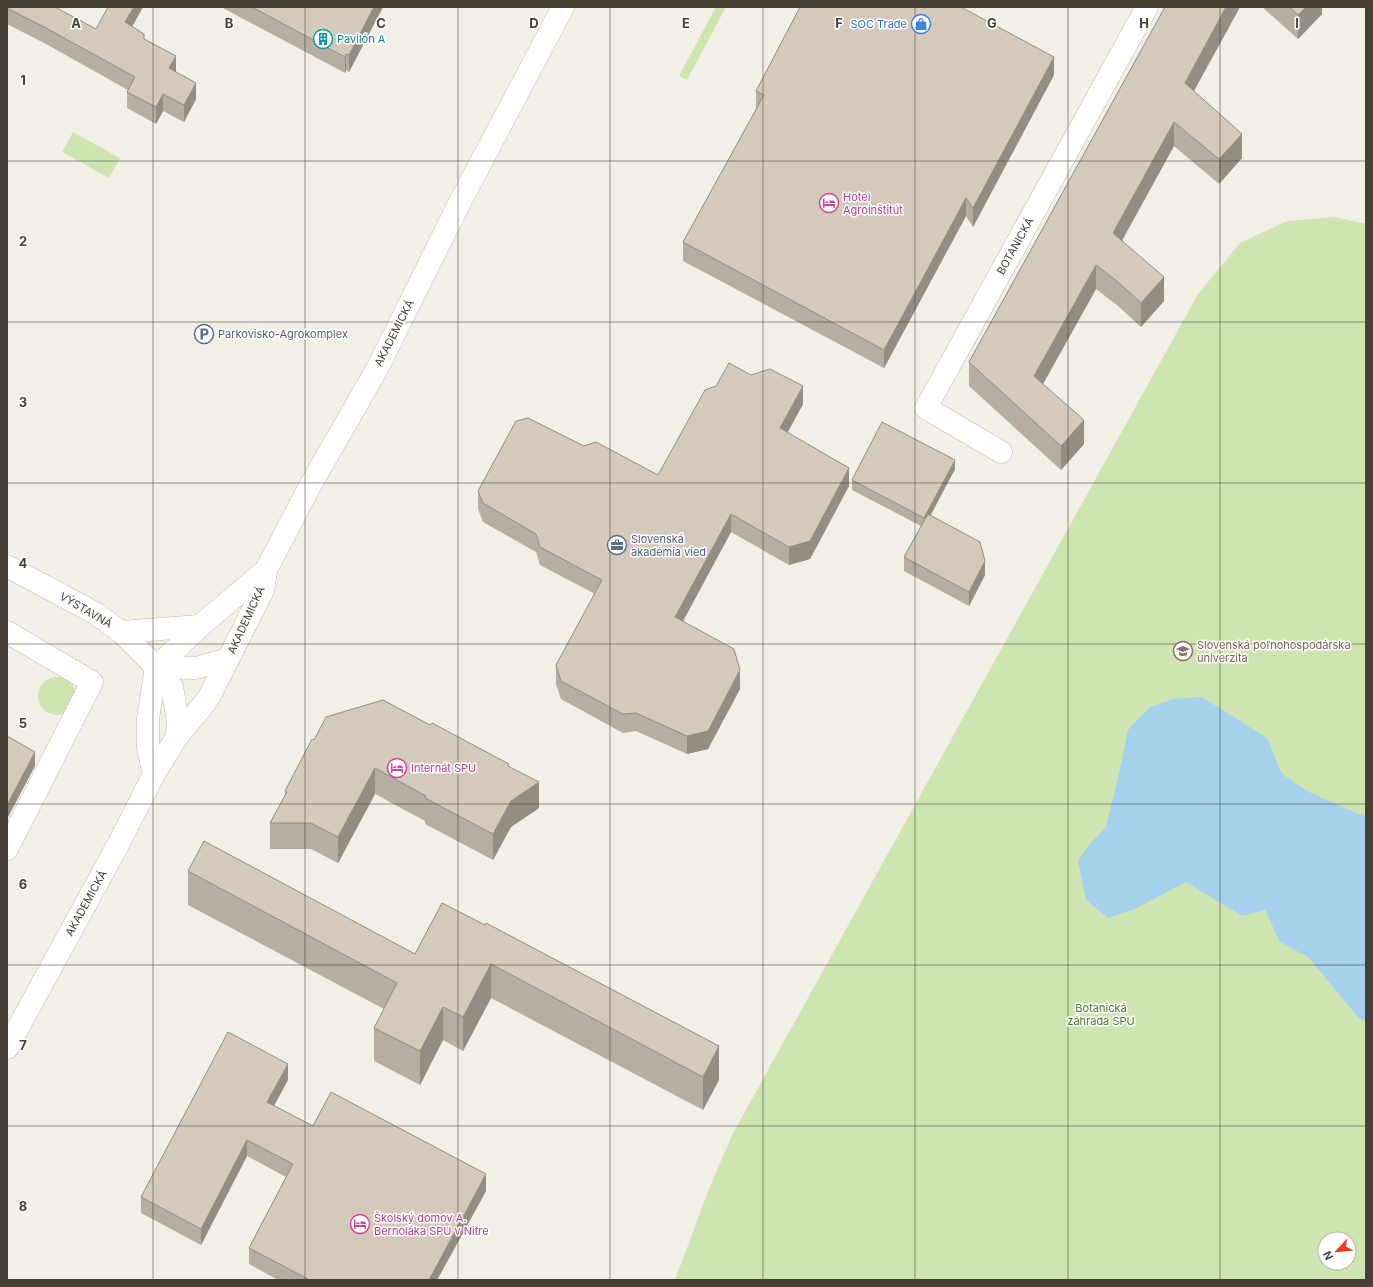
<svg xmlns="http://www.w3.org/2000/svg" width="1373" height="1287" font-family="Inter,sans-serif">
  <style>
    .green { fill: #cee5b1; fill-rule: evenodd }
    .water { fill: #a5d1ed }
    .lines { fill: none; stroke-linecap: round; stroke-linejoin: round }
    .minor-casing { stroke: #c0b9ac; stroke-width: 23 }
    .minor { stroke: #fff; stroke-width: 22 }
    .wall { fill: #b6aea2 }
    .shaded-wall { fill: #948d84 }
    .building { fill: #d4cabc; stroke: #948d84 }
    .grid { fill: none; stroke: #453f36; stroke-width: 1; stroke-opacity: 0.55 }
    .labels { text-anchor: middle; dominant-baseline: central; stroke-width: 3; stroke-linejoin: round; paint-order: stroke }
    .shop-label { font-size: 11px; fill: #366cbe; stroke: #fff; text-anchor: end }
    .culture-label { font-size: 11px; fill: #0d838f; stroke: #fff; text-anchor: start }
    .hotel-label { font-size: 11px; fill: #b23c85; stroke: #fff; text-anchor: start }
    .street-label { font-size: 11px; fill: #453f36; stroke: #fff }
    .service-label { font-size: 11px; fill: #4e5e75; stroke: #fff; text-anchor: start }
    .education-label { font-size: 11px; fill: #785e54; stroke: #fff; text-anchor: start }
    .park-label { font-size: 11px; fill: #48742c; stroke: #fff }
    .grid-label { font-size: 13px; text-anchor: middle; font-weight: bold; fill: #453f36; stroke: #fff; stroke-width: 3; stroke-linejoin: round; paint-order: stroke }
  </style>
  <rect width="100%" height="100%" fill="#f2efe6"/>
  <g class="green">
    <path d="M716,7H726L687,80L679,76Z"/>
    <path d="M73,132L120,158L109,178L62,152Z"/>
    <path d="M1335,217L1366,224V1280H675L709,1189L732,1135L1198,294L1240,243L1287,221ZM1325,1239H1349V1263H1325Z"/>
    <circle cx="57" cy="696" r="19"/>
  </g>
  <path class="water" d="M1202,697L1267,738L1282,774L1309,792L1366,817V1021L1359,1018L1308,957L1280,942L1265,910L1242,916L1186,882L1135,909L1108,918L1086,900L1078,861L1088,846L1106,827L1122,760L1128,730L1149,708L1172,699Z"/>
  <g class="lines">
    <defs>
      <g id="minor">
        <path d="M1001,452L926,408L1147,7"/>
        <path d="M7,566L95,613L121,632L156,667L172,687L178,721L177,737"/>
        <path d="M7,632L92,682L7,849"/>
        <path d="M121,632L200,626"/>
        <path d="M156,667L177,648L200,626L266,570"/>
        <path d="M156,667L196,668L228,659"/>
        <path d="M154,774L148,748V719L156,667"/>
        <path d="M7,1048L119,843L154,774L177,737L208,699L263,590L266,570L311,484L377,369L460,202L563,7"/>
      </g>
    </defs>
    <use href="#minor" class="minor-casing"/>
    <use href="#minor" class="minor"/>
  </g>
  <g class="wall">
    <path d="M7,7L96,29L143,7L132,27L176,72L196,99L184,122L163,111L156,124L127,108V92L128,90L46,44L7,24Z"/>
    <path d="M221,7H383L349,72L346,70L345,73Z"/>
    <path d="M1165,7H1240L1194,91L1242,158L1219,184L1174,146L1122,240L1164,301L1141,327L1118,306L1096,289L1043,384L1084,444L1061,470L969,386V362Z"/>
    <path d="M1262,7H1322V14L1298,39Z"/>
    <path d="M1054,75L973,227L966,216L884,368L683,261V242L756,110V91Z"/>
    <path d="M803,404L788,432L849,486L810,559L789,565L731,532L683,621L740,689L708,749L687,754L636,731L623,733L561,699L556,684V665L595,594L540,565L536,552L483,522L478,509V491L584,446L658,475Z"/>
    <path d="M955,469L930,515L985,575L969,606L904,571V557L921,526L852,490V480Z"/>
    <path d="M430,725L509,767L539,808L511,827L493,860L425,824V821L375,794L338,863L311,849H270V823L285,795V791L314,740Z"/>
    <path d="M188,871L415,954L442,903L719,1080L703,1110L491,998L463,1051L443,1040L420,1085L374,1061V1028L384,1009L188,905Z"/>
    <path d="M288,1080L274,1106L313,1126L486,1191L437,1280H278L249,1264V1248L286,1177L247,1156L201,1245L141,1213V1197Z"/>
  </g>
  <g class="shaded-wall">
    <path d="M134,7H143L125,39V22Z"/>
    <path d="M374,7H383L349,72V55Z"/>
    <path d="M1226,7H1240L1185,107V83Z"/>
    <path d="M1306,7H1322V14L1298,39V15Z"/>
    <path d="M346,54V70L345,73V57Z"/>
    <path d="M176,56V73L169,68Z"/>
    <path d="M1054,57V75L973,227V208Z"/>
    <path d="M196,83V99L184,122V105Z"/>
    <path d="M163,94V111L156,124V107Z"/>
    <path d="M1174,122V146L1113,257V233Z"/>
    <path d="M1242,134V158L1219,184V159Z"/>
    <path d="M966,198V216L884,368V350Z"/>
    <path d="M1096,265V289L1034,400V376Z"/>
    <path d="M1164,277V301L1141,327V303Z"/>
    <path d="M803,386V404L780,446V428Z"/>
    <path d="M1084,420V444L1061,470V446Z"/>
    <path d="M955,460V469L924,528V518Z"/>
    <path d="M849,468V486L810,559L789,565V547Z"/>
    <path d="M731,514V532L675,636V617Z"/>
    <path d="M985,561V575L969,606V592Z"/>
    <path d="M740,670V689L708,749L687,754V736Z"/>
    <path d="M35,752V766L7,819V805Z"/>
    <path d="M375,768V794L338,863V837Z"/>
    <path d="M539,782V808L511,827L493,860V834L511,801Z"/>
    <path d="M491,964V998L463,1051V1017Z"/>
    <path d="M443,1007V1040L420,1085V1051Z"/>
    <path d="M719,1046V1080L703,1110V1077Z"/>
    <path d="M288,1064V1080L267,1118V1102Z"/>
    <path d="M247,1140V1156L201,1245V1229Z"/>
    <path d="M486,1174V1191L437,1280H429Z"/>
  </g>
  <g class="building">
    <path d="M7,7H55L96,29L108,7H134L125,22L144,34V39L176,56L169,68L196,83L184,105L163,94L156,107L127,92L135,77L46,28L7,8Z"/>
    <path d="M252,7H374L349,55L346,54L345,57Z"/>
    <path d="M800,7H961L1054,57L973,208L966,198L884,350L683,242L764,95L756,91Z"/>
    <path d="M1165,7H1226L1185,83L1242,134L1219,159L1174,122L1113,233L1164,277L1141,303L1118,282L1096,265L1034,376L1084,420L1061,446L969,362Z"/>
    <path d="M1290,7H1306L1298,15Z"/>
    <path d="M729,363L751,375L770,369L803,386L780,428L849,468L810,541L789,547L731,514L675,617L734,649L740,670L708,731L687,736L636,713L623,714L561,681L556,665L602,580L540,547L536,534L483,503L478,491L516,421L528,418L584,446L596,442L658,475L705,390L716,386Z"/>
    <path d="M882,422L955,460L924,518L852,480Z"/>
    <path d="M928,514L980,542L985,561L969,592L904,557Z"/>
    <path d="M383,700L430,725L432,723L509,764L508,766L539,782L511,801L493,834L425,798L426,796L375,768L338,837L311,823H270L287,792L285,791L312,739L314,740L326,717Z"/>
    <path d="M7,736L35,752L7,805Z"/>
    <path d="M204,841L415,954L442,903L485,925L486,923L719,1046L703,1077L491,964L463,1017L443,1007L420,1051L374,1028L397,983L188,871Z"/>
    <path d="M228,1032L288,1064L267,1102L313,1126L331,1092L486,1174L429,1280H310L249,1248L293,1164L247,1140L201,1229L141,1197Z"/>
  </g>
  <path class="grid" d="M153,7V1280M305,7V1280M458,7V1280M610,7V1280M763,7V1280M915,7V1280M1068,7V1280M1220,7V1280M7,161H1366M7,322H1366M7,483H1366M7,644H1366M7,804H1366M7,965H1366M7,1126H1366"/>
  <defs>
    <symbol id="shop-ring" viewBox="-11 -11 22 22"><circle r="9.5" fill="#fff" stroke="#3f7fe0" stroke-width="1.5"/><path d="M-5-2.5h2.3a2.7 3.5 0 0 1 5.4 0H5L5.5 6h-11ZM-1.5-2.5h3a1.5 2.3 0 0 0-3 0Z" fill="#3f7fe0"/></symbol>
    <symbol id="building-ring" viewBox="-11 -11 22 22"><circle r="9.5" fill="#fff" stroke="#0f9aa8" stroke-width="1.5"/><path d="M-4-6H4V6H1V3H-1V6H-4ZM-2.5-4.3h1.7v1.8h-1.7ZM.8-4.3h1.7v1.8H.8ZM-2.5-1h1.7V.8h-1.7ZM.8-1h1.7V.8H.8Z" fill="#0f9aa8"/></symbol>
    <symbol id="hotel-ring" viewBox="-11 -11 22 22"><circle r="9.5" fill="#fff" stroke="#d1479c" stroke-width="1.5"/><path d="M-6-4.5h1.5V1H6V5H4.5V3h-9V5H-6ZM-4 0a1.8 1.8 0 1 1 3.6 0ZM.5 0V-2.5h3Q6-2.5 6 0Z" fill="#d1479c"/></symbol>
    <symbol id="parking-ring" viewBox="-11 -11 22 22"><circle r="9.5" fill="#fff" stroke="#5c6f8a" stroke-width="1.5"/><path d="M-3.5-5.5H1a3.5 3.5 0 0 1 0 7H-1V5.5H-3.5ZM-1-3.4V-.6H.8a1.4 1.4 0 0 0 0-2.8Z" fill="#5c6f8a"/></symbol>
    <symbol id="office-ring" viewBox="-11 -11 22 22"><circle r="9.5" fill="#fff" stroke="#5c6f8a" stroke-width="1.5"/><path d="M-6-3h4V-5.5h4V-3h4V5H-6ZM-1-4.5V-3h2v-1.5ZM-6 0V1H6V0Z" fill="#5c6f8a"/></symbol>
    <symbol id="university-ring" viewBox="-11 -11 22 22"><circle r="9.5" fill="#fff" stroke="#8d6e63" stroke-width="1.5"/><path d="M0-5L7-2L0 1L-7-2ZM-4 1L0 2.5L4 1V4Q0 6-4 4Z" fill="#8d6e63"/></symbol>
  </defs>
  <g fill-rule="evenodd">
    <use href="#shop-ring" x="910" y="13" width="22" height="22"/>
    <use href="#building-ring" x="312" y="28" width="22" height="22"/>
    <use href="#hotel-ring" x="818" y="192" width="22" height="22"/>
    <use href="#parking-ring" x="193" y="323" width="22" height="22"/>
    <use href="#office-ring" x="606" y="534" width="22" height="22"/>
    <use href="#university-ring" x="1172" y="640" width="22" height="22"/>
    <use href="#hotel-ring" x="386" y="757" width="22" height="22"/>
    <use href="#hotel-ring" x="349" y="1213" width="22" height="22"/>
  </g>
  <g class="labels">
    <g class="shop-label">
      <text x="907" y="24">SOC Trade</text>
    </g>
    <g class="culture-label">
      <text x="337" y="39">Pavilón A</text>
    </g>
    <g class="hotel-label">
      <text x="843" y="197">Hotel<tspan x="843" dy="13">Agroinštitút</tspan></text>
      <text x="411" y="768">Internát SPU</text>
      <text x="374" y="1218">Školský domov A.<tspan x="374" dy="13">Bernoláka SPU v Nitre</tspan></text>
    </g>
    <g class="street-label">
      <text transform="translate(1015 246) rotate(-61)">BOTANICKÁ</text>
      <text transform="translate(394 333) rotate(-63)">AKADEMICKÁ</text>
      <text transform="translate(86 610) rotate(30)">VÝSTAVNÁ</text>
      <text transform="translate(246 620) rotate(-65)">AKADEMICKÁ</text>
      <text transform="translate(86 903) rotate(-61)">AKADEMICKÁ</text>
    </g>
    <g class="service-label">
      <text x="218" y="334">Parkovisko-Agrokomplex</text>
      <text x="631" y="539">Slovenská<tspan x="631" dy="13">akadémia vied</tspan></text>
    </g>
    <g class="education-label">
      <text x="1197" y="645">Slovenská poľnohospodárska<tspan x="1197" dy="13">univerzita</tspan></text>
    </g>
    <g class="park-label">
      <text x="1101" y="1008">Botanická<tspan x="1101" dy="13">záhrada SPU</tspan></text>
    </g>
  </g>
  <g class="grid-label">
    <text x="76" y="28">A</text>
    <text x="229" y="28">B</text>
    <text x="381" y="28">C</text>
    <text x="534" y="28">D</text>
    <text x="686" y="28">E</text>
    <text x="839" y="28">F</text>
    <text x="992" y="28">G</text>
    <text x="1144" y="28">H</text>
    <text x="1297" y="28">I</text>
    <text x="23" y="85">1</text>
    <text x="23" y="246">2</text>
    <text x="23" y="407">3</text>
    <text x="23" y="568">4</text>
    <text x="23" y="728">5</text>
    <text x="23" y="889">6</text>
    <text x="23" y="1050">7</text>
    <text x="23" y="1211">8</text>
  </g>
  <rect width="1373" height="1287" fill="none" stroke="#453f36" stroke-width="16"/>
  <g transform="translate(1337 1251) rotate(244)"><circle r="19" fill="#ffffff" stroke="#b5b2af"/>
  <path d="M0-3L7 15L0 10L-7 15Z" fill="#f13b1f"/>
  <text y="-6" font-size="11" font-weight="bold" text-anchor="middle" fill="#453f36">N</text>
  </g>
</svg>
